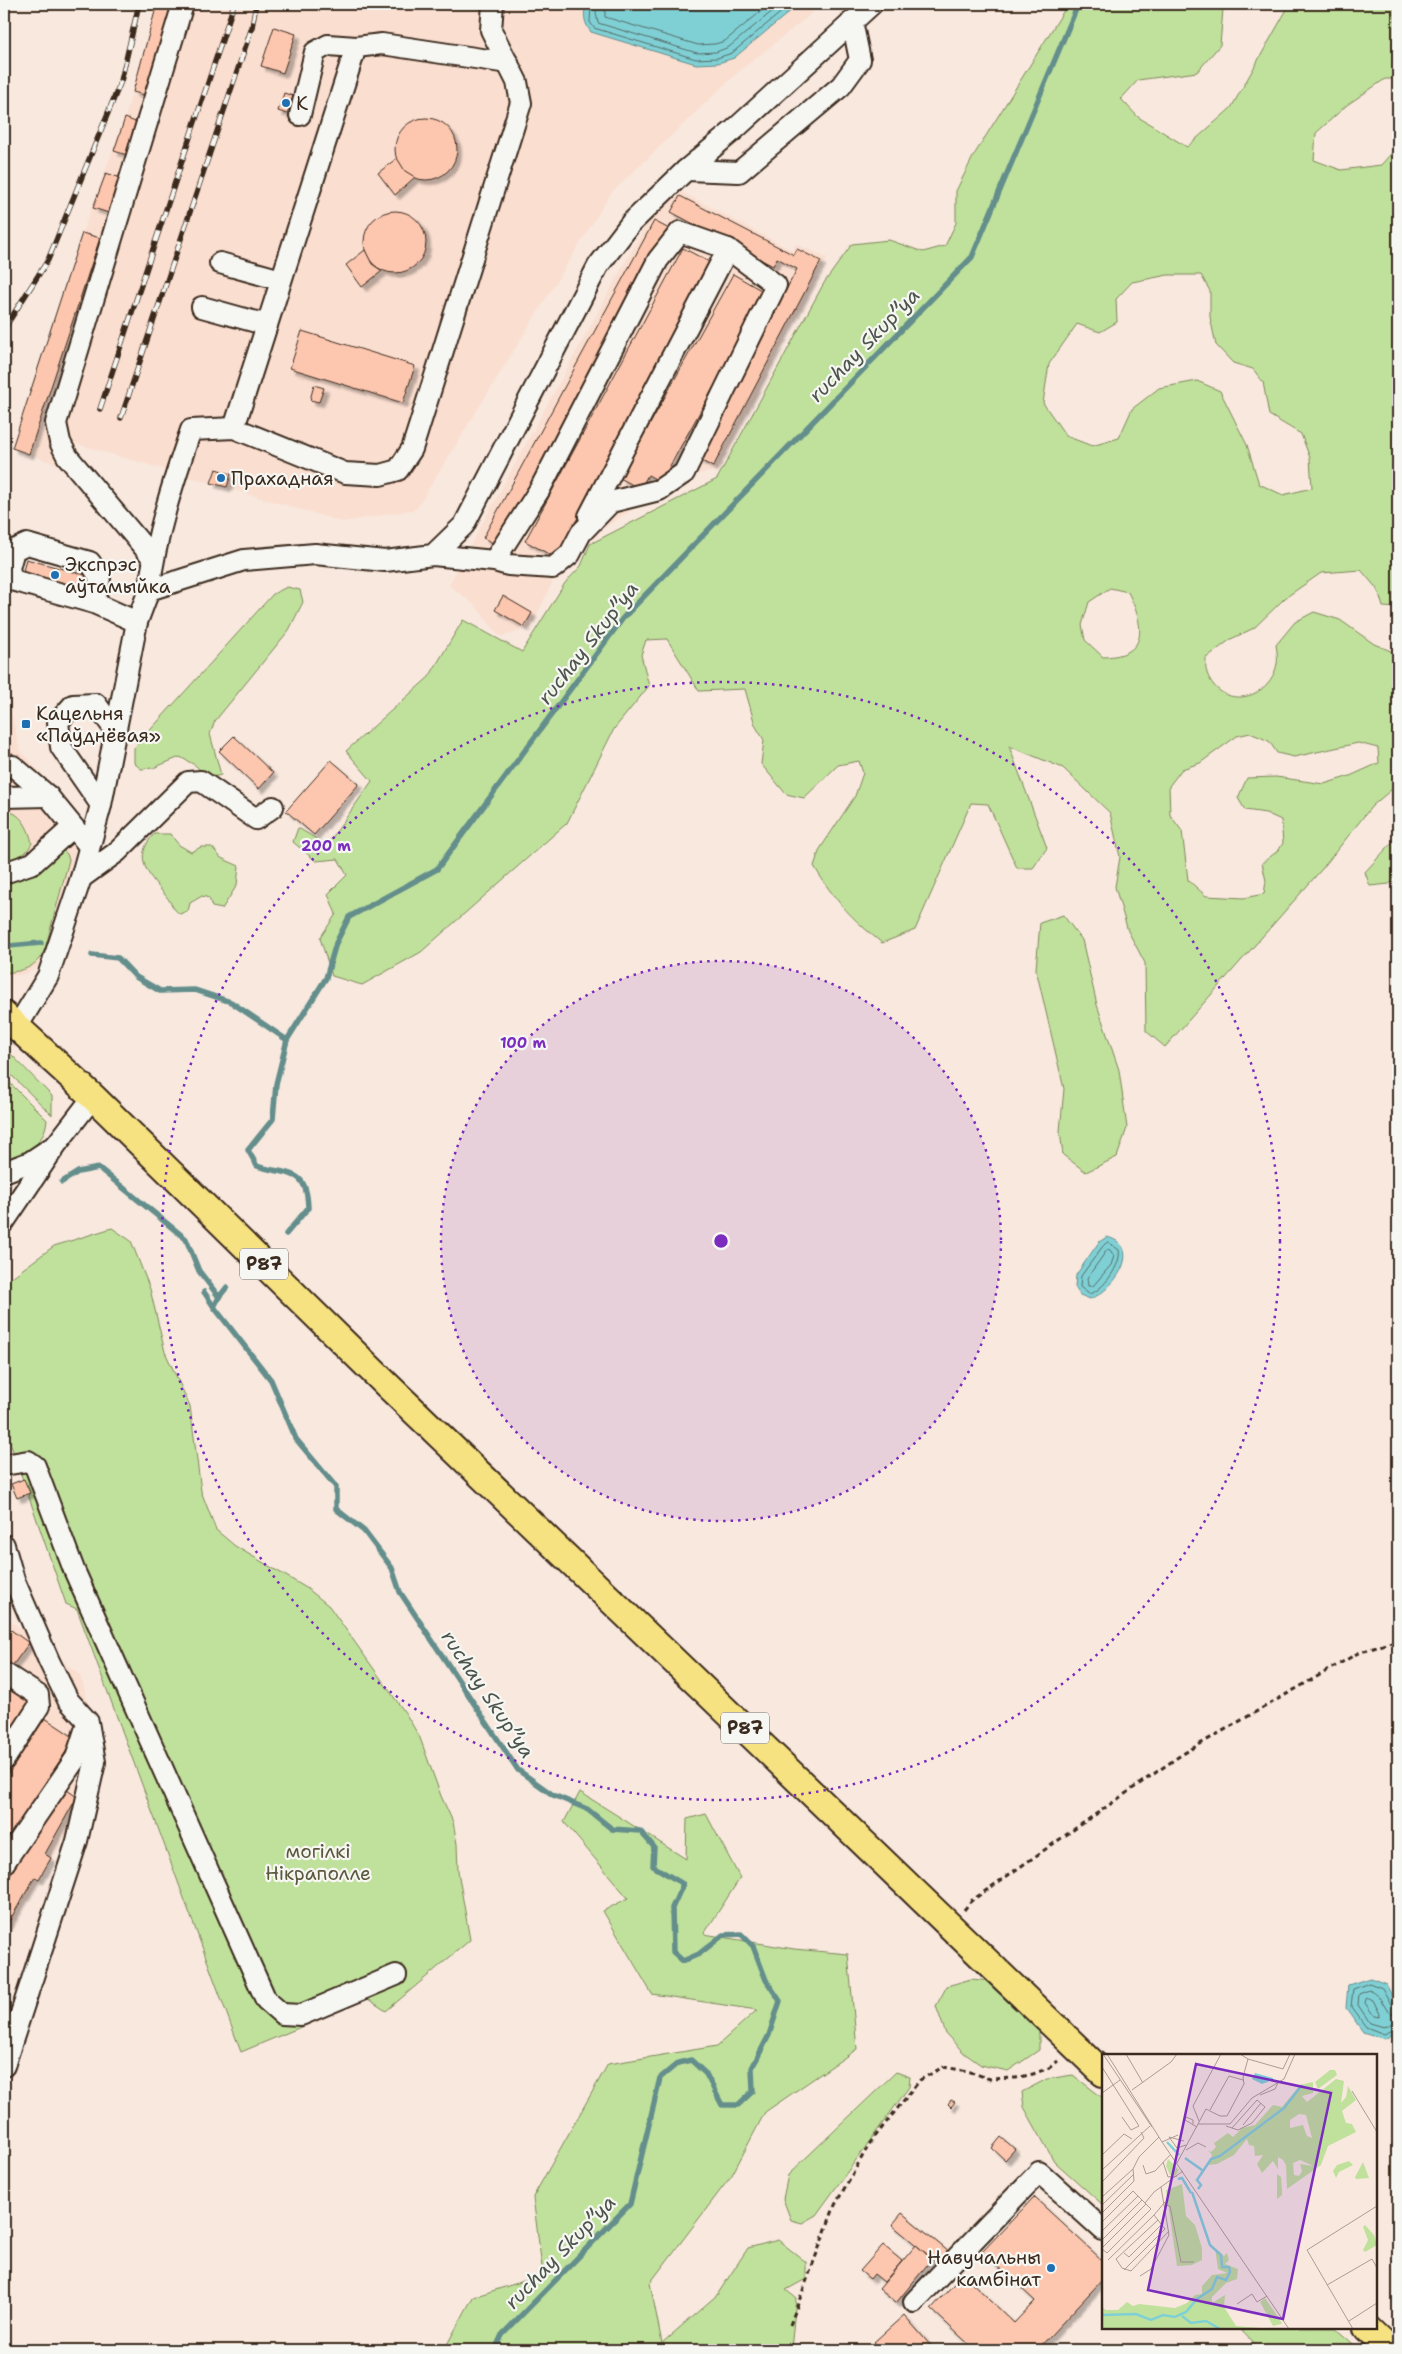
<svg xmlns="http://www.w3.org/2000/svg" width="1402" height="2354" font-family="'Shantell Sans',sans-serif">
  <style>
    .built { fill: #faded0 }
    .green { fill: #c0e19b; stroke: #7e865c; fill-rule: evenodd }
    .water { fill: #7fd0d5; stroke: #648e8c }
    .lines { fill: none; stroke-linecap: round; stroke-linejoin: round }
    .shore { stroke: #566c67; stroke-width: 1 }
    .stream { stroke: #648e8c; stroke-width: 5.5 }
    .building { fill: #fdc7af; stroke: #3b2a1e; filter: url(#shadow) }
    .minor-casing { stroke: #3b2a1e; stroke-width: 24 }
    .major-casing { stroke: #3b2a1e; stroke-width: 30 }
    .path { stroke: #3b2a1e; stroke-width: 3; stroke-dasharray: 5 4; stroke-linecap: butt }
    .minor { stroke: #f6f6f2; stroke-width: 20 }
    .major { stroke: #f7e281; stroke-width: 26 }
    .rail-casing { stroke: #3b2a1e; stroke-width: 5.5 }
    .rail { stroke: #f6f6f2; stroke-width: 4; stroke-dasharray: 11; stroke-linecap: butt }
    .ring { fill: none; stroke: #7b2cbf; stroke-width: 2.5; stroke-dasharray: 2.5 5 }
    .poi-dot { fill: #1f6fb2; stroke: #f6f6f2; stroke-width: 2 }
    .labels { text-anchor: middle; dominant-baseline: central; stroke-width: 4.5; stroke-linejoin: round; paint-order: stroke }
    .shield { fill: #f6f6f2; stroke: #73675e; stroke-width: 1 }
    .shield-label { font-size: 18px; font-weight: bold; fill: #3b2a1e }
    .poi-label { font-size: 19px; fill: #3b2a1e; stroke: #f6f6f2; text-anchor: start }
    .park-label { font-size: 19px; fill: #5c583d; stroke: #f6f6f2 }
    .water-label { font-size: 20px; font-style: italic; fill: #4c544c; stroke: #f6f6f2 }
    .inset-river { fill: none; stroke: #7fd0d5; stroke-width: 2.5 }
    .inset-road { fill: none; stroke: #ac9c91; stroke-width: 1 }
    .view { fill: #7b2cbf; fill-opacity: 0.15; stroke: #7b2cbf; stroke-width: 2.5 }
    .inset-edge { fill: none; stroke: #3b2a1e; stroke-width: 2.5 }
    .centre { fill: #7b2cbf; stroke: #f6f6f2; stroke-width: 2.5 }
    .ring-label { font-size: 15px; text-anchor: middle; font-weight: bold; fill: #7b2cbf; stroke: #f6f6f2; stroke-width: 4.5; stroke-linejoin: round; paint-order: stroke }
  </style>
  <defs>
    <filter id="shadow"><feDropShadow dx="4.5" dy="4.5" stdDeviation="1" flood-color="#0004"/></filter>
  </defs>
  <rect width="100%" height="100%" fill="#f8e8de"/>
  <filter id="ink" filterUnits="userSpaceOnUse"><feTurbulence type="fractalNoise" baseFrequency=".02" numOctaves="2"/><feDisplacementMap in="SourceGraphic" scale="10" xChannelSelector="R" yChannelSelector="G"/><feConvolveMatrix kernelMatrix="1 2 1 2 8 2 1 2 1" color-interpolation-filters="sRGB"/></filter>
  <g filter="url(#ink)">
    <g class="built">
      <path d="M157,4H819L806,18L737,73L611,193L416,509L343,522L67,441L62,466L12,448L82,233L125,118Z"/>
      <path d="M680,191L793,251L796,244L827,258L717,471L689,475L603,528L579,556L557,572L531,628L503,636L498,635L476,606L449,585L650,217Z"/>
      <path d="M4,683L20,750L83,820L49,951L42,964L26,974L8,976L4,972Z"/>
      <path d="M4,1616L80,1675L107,1765L4,1939Z"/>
    </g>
    <g class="green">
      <path d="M1068,4H1222L1223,9L1220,45L1197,72L1138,80L1121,99L1138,117L1187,147L1231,108L1290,4H1398V79H1385L1347,105L1316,133L1314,160L1341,170L1381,165L1398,146V608L1383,607L1378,590L1361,570L1321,573L1285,598L1254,628L1231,639L1206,658C1206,662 1205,669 1207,673C1221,711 1269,701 1277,664C1278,658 1277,651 1276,645L1295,622L1314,612L1340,620L1374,644L1398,654V784L1372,806L1322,869L1165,1047L1146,1031L1145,963L1128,931L1115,887L1120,857L1110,813L1063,768L1009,746L1047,848L1033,868H1017L988,804L971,803L915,930L882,943C851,918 834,900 814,866L820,849L855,796L863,773L859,761L838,765L804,798L786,794L761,764L764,740L755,725L745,689L699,691L667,639L646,640L641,655L649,686L614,729L567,823L421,952L362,985L332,976L320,938L336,914L328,894L347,875L338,859L316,861L293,842L298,828L327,845L372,781L346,751L429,677L463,620L522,652L565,583L581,566L590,544L717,479L824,283L852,244L889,240L923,252L945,246L956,223V191L974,155ZM1168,275H1201L1210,291V317L1216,345L1233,363L1253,369L1263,382L1269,415L1301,434L1310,458L1312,488L1283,495L1259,484L1247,445L1220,391L1197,381L1159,388L1132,409L1119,438L1092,446L1066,436L1043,403L1049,364L1077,324L1100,332L1117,322L1116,299L1132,282ZM1110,588L1128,592C1144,625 1150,656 1103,657L1085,640L1082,625L1089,602ZM1250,733L1269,741L1277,753L1294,757L1358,743L1378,748L1379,763L1350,776L1324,784L1276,777L1247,778L1238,798L1245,810L1266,813L1281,820L1283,843L1279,850L1262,863L1266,881L1264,894L1244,898L1206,896L1188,880L1182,831L1170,815L1169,786L1182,769L1200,763L1237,736Z"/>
      <path d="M287,587L300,590L303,602L289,630L215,721L210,734L221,775L208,778L195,765L180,757L153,768L141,769L134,763V748L273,594Z"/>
      <path d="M4,811C21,811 29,829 32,843C26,856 16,859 4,864Z"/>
      <path d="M154,834H170L179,845L191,852L201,847H212L221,858L239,866L237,885L222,909L212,907L209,898L202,896L190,903L188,911L180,914C172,909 172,903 166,896C150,876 131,859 154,834Z"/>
      <path d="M1398,836V877L1389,884L1370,886L1365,872Z"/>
      <path d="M62,849L67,854L69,860L45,949C36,968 24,971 4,973V881Z"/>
      <path d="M1063,915L1082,940L1097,1005L1119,1070L1127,1128L1117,1157L1086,1172L1063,1155L1060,1131L1064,1089L1036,969L1040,923Z"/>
      <path d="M4,1047L52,1096V1115L4,1068Z"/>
      <path d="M4,1077L47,1120C44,1146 25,1154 4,1164Z"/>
      <path d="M112,1228L131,1241L150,1289L165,1352L190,1406L201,1491L216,1530L235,1546L308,1589L329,1606L406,1714L420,1738L441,1796L453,1822L457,1844L458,1871L470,1940L386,2011L368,1999L241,2052L77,1609L66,1604L4,1425V1283L54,1246Z"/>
      <path d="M580,1792L686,1859L687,1819L706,1814L740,1878L704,1934L794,1949L848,1954L857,2049L765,2112L732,2175L650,2283L662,2343L717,2295L748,2248L778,2240L806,2262V2279L786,2290L796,2298L791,2350H444L473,2297L543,2275L533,2197L608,2064L717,2046L757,2010L652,1994L603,1911L628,1898L564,1822Z"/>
      <path d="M971,1979L992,1981L1039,2030V2050L1008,2071L981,2065L964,2053L946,2034L936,2006L947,1986Z"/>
      <path d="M896,2072L910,2077L909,2087L816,2215L802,2223L791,2220L783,2199L788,2175Z"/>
      <path d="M1073,2075L1103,2098V2205L1054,2161L1024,2107L1022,2092L1047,2079Z"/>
      <path d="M1239,2328H1335L1360,2350H1260Z"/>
    </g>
    <g class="water">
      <path d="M586,4H799L734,58L718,63L696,64L591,32C584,23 583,15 586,4Z"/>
      <path d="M1107,1237C1146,1247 1112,1292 1090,1299L1080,1295L1075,1287L1076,1275L1099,1242Z"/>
      <path d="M1370,1978L1386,1984L1398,2008V2031L1385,2039L1363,2032L1346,2008L1348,1985Z"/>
    </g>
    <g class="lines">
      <g class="shore">
        <path d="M591,4L590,22L594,28L696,59L717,58L732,53L791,4"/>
        <path d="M597,4L596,13L598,23L697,53L716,52L729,47L781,4"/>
        <path d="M605,4V17L698,45L715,44L725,41L770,4"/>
        <path d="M1108,1242L1119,1250C1122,1264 1103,1291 1089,1294L1080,1287L1081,1276L1103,1246Z"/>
        <path d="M1110,1250L1114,1256L1111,1265L1093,1286H1088L1087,1278L1107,1250Z"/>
        <path d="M1369,1998L1373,2000L1380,2014L1379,2017L1374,2016L1365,2003L1366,1999Z"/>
        <path d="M1398,2009L1392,2006L1382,1988L1369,1983L1353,1989L1351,2007L1366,2027L1384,2034L1398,2028"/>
        <path d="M1398,2015C1381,2014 1386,1996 1369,1990L1359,1994L1358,2005L1370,2023L1384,2027L1398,2021"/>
      </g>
      <g class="stream">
        <path d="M4,943L9,946L41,943"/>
        <path d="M92,955L118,958L136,977L160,991L195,990L231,1002L287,1040"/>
        <path d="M62,1182L78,1172L99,1168L186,1239L199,1271L219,1297"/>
        <path d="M286,1234L308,1208C307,1167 289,1176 257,1166L248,1150L273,1119L276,1084L287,1040L326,978L336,943L349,917L437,869L623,618L972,257L1077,7L1081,4"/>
        <path d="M227,1287L219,1297L214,1307L271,1380L296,1439L336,1487V1509L364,1531L392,1568L400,1592L518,1770L553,1795L587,1809L612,1829L640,1831L654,1847L653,1866L683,1884L672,1908L673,1952L683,1961L699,1954L723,1935L741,1934L753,1946L766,1980L780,2001L769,2035L752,2068L753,2091L738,2105H722L706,2074L691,2060L678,2063L660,2078L630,2204L502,2335L495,2350"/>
        <path d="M204,1292L214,1307"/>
      </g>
    </g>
    <g class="building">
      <path d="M157,4H175L148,96L133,92Z"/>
      <path d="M274,27L296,34L283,73L261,66Z"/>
      <path d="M284,93L293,96L287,114L278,111Z"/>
      <path d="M125,118L138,123L127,155L114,151Z"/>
      <circle cx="426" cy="149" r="31"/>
      <path d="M397,158L405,171L415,177L395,195L378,173Z"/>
      <path d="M106,173L121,178L109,213L93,208Z"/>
      <path d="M680,196L794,255L797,249L821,261L713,467L698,459L797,269L777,258L773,266L671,212Z"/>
      <circle cx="395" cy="242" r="31"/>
      <path d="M654,221L671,230L501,547L483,538Z"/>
      <path d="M82,233L100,238L29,454L12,448Z"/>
      <path d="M683,248L715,265L556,558L525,541Z"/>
      <path d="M365,250L372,264L382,271L362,287L346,265Z"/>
      <path d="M733,274L766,293L661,482L648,475L640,489L620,478Z"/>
      <path d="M302,331L415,366L403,403L290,368Z"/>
      <path d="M314,385L324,388L319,402L310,400Z"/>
      <path d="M216,469L231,474L227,487L211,483Z"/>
      <path d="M26,559L89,576L85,592L22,575Z"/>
      <path d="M503,596L532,613L524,627L495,610Z"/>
      <path d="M234,736L273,773L259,789L219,751Z"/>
      <path d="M13,753V774L4,775V754Z"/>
      <path d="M331,760L359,784L314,835L286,811Z"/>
      <path d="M24,1479L30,1493L17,1498L11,1484Z"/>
      <path d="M4,1625L29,1643L10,1669L4,1665Z"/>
      <path d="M4,1685L32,1704L4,1746Z"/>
      <path d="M45,1718L75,1738L4,1845V1780Z"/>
      <path d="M64,1788L77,1797L45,1854L51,1858L39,1879L35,1877L4,1930V1885Z"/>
      <path d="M951,2100L955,2102L951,2107L948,2104Z"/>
      <path d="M1001,2137L1015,2149L1005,2160L992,2148Z"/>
      <path d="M1034,2197L1103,2261V2279L1037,2350H975L931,2309L963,2274L1014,2323L1035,2301L982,2252Z"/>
      <path d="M902,2213L950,2253L940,2265L892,2225Z"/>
      <path d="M883,2245L902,2261L884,2282L874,2274L870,2279L860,2271Z"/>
      <path d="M916,2245L932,2259L896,2303L879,2289Z"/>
      <path d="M904,2315L931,2346L926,2350H882L874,2342Z"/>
    </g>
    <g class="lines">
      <defs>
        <g id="minor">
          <path d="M300,115L315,52L328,45L356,47"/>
          <path d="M686,170L739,172L841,86L860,60L852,21"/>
          <path d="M220,263L281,280"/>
          <path d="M202,307L267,325"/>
          <path d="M234,428L356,47L382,44L508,63"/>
          <path d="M589,516L728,249"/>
          <path d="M433,555L494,561L540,489L658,260L680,232L728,249L776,285L684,473L659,490L611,502L581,533L570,554L553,568L508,565L494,561"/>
          <path d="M153,558L67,456L60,442L56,423L183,4"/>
          <path d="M149,590C156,535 173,482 191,430L234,428L345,473L380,475L398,470L412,449L521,103L517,82L491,30L493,4"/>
          <path d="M94,603L100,578L90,562L27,544L14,550L9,568L12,580L94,603L137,622"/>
          <path d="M13,766L48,796L89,846"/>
          <path d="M4,797L48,796"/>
          <path d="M101,805L61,747L58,722L73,705L96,704L115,730"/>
          <path d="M4,873L33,863L73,827"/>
          <path d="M81,878L117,852L188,782L201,781L256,819L273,807"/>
          <path d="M17,1027L48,976L81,878L101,805L137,622L149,590L244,560L315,554L385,561L433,555L464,525L598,266L631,223L686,170L734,130L872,4"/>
          <path d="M4,1172L30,1162L51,1148"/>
          <path d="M4,1222L56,1145L93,1097"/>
          <path d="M4,1465L28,1461L35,1466L74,1570L266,2000L282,2014L301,2015L396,1975"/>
          <path d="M4,1545L14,1580L49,1661L68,1700L88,1722L95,1762L77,1841L4,2066"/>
          <path d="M4,1673L38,1695L39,1706L4,1760"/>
          <path d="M4,1863L76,1758L87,1724"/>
          <path d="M914,2302L1039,2172L1103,2230"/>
        </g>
        <g id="major">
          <path d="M4,1015L93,1097L386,1384L1103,2073"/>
          <path d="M1367,2328L1390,2350"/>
        </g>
      </defs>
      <use href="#minor" class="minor-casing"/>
      <use href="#major" class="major-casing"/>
      <g class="path">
        <path d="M964,1910L971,1901L1181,1755L1358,1653L1398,1640"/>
        <path d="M790,2325L835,2205L870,2143L920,2080L943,2067L968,2071L990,2079L1016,2078L1033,2074L1049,2068L1058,2061"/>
      </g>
      <use href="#minor" class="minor"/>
      <use href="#major" class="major"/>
      <defs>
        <g id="rail">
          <path d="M4,329L48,260L121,81L139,4"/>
          <path d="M100,409L234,4"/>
          <path d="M121,418L252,27L256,4"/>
        </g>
      </defs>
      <use href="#rail" class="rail-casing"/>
      <use href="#rail" class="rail"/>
    </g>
  </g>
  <circle cx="721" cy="1241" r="280" fill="#7b2cbf" fill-opacity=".12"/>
  <g class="ring">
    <circle cx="721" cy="1241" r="280"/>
    <circle cx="721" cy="1241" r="559"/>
  </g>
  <g class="poi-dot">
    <circle cx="286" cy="103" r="5"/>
    <circle cx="221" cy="478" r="5"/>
    <circle cx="55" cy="575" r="5"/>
    <rect x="21" y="719" width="10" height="10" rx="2.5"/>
    <circle cx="1051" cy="2268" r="5"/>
  </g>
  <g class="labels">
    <g class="shield">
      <rect x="240" y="1248.5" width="48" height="31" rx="4"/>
      <rect x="721" y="1712.5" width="48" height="31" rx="4"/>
    </g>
    <g class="shield-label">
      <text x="264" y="1264">Р87</text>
      <text x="745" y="1728">Р87</text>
    </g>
    <g class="poi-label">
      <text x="296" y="103">К</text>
      <text x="231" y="478">Прахадная</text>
      <text x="65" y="564">Экспрэс<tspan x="65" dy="22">аўтамыйка</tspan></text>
      <text x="36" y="713">Кацельня<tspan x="36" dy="22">«Паўднёвая»</tspan></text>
      <text x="1041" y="2257" text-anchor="end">Навучальны<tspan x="1041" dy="22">камбінат</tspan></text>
    </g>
    <g class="park-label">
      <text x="318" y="1851">могілкі<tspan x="318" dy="22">Нікраполле</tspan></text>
    </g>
    <g class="water-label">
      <text transform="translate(864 345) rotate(-46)">ruchay Skup’’ya</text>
      <text transform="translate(588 643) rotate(-52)">ruchay Skup’’ya</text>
      <text transform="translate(488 1694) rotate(56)">ruchay Skup’’ya</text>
      <text transform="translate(560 2252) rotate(-46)">ruchay Skup’’ya</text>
    </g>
  </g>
  <g transform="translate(1102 2054)">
    <rect width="275" height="275" fill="#f8e8de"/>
    <path d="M228,16H233L235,21L216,35L213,28ZM234,25L242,27L239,49L244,43L246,32L254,46L240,57L244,69L250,70L254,78L226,92L219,111L185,135L184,111L181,106L176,103V115L171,107L160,119L155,110L161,101L153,102L152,92L147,91L145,85L132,101L115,110L106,111L110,101L106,96L109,98L114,93L112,89L126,79L131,83L140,74L153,71L171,51L180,53L198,31L211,28V39L200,42L205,48ZM197,60L204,61L210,84L205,82L201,71L188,74V66ZM198,106L211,112L198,110L200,117L197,122L192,121L191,109ZM66,105L77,116L74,121H68L64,112ZM247,107L251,111L237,118L234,124L231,117L235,111ZM261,108L267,124L254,125L253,123ZM175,120L179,123L180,136V141L175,145ZM80,130L84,162L93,171L100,194V206L90,211L75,212L64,136ZM263,171L272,181L275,191L263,198L261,196L266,186L261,173ZM113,194L122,202L125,199L127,206L123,210L136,215L135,225L124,229L110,243V249L123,241L122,253L134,272L170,275H0V253L4,256H16L25,248L31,252L37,250L73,254L85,249L93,241L100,240V232L110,221L125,219L116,215ZM163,244L180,269L179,270L171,272L158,248Z" fill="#c0e19b" fill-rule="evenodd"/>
    <path d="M153,19L171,24V26L160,30L150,25Z" fill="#7fd0d5"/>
    <path class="inset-river" d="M65,88L77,101M83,104L100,116M76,125L80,124L89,139M96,135L99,131L95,126L109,105L118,102L182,54L200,31M0,261L34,260L49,266L61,261L73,263L84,258L95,245L110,235L115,223L124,226L128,218L127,213H120L119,201L108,191L90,138M80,262L89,269L104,267L118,275"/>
    <path class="inset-road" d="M1,0L50,73M5,0L60,88L187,275M24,0L41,29M146,5L181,15L188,0M0,13L37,72L29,76L20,63M30,36L69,8L75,0M250,37L275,78M0,39L18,26M158,41L173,35L176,29M108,56L127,22L141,26M97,67L91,52L119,0M91,70V66L84,63L83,66L95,73M96,70L104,55L118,62H125L142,30L141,23L146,5L138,0M141,71L159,49M124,72L130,74L155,46L163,53L150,69L136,76L130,74M67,83L75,94L84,91M67,83L82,87M60,88L76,81M84,96L96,89L104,93M0,101L22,80L30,85M61,108L66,123L75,122M75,109L96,70H128L150,44L182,25L193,0M41,111L44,120L53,117L69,100M0,116L48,72M0,128L42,84L39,78M0,143L31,115L37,103L57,83M43,149L52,138L81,117M0,151L31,121M63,151L68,152L79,208H92M0,159L32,127L31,115M56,166L14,205L20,214L29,217L67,177M0,168L31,137L49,155L5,199L0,195M0,177L36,142M0,186L40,146M0,194L44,150M22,199L27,203L60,170M6,206L52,161M22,216L63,175L52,161L63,148M38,222L49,215L67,181L59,133M225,231L270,205L275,214M135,250L150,240L155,248L165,242M247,267L275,249M251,275L205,196L275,152"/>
    <path class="view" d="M94,10L229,39L181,265L46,236Z"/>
    <rect width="275" height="275" class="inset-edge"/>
  </g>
  <circle cx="721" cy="1241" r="8" class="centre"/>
  <g class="ring-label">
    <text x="326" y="851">200 m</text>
    <text x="523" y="1048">100 m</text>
  </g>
  <rect width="1402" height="2354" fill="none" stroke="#f6f6f2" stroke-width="20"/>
  <rect x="10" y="10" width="1382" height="2334" fill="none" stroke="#3b2a1e" stroke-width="2" filter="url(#ink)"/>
</svg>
